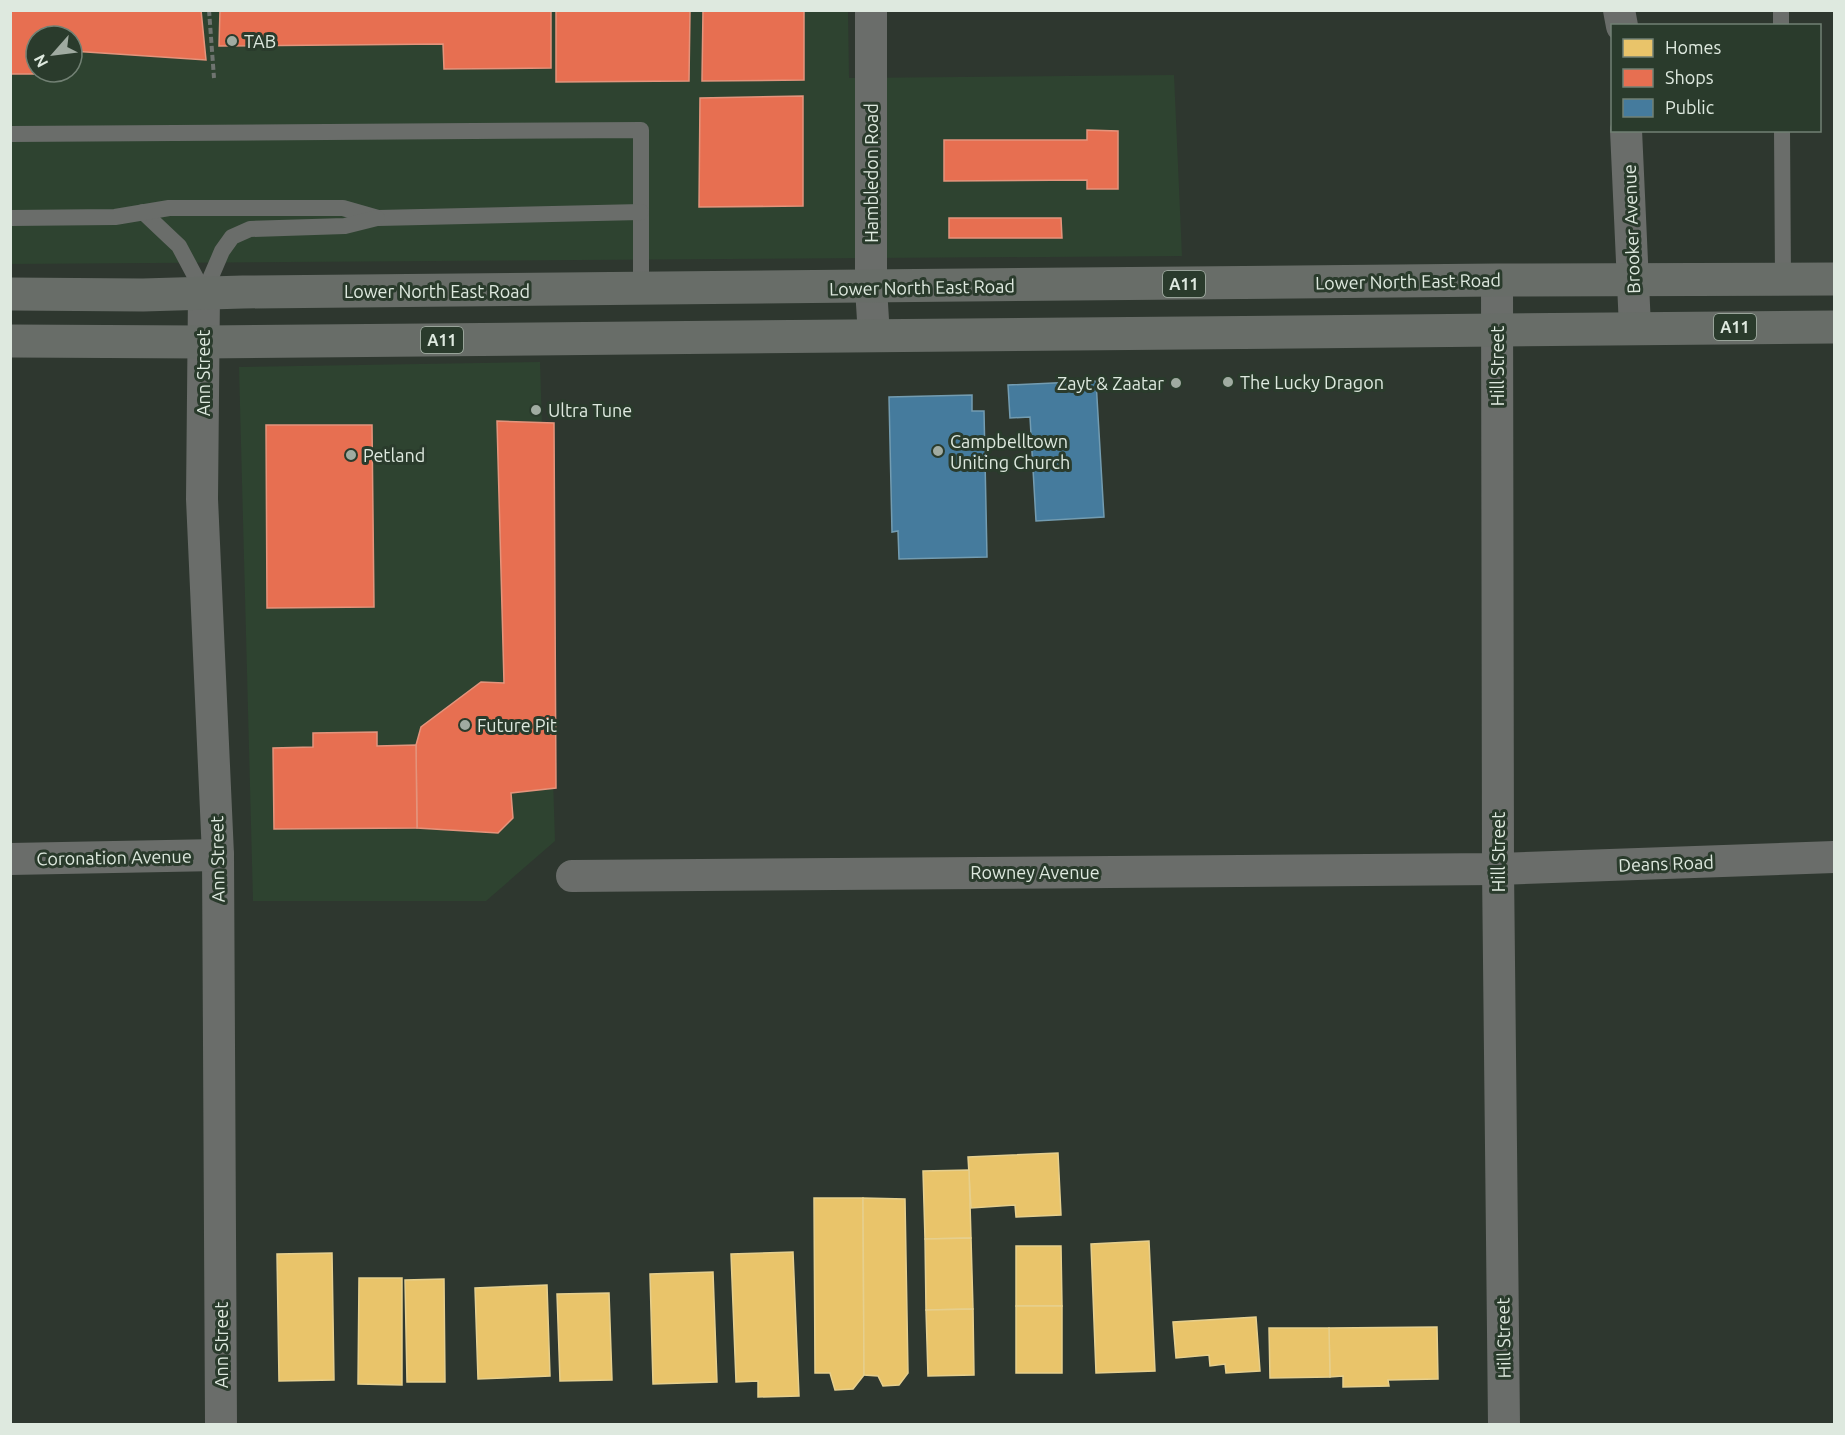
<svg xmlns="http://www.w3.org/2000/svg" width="1845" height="1435" font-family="Ubuntu,sans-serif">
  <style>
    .built { fill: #2e4330; fill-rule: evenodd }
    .homes { fill: #e9c46a; stroke: #e6cf8d; stroke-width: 1.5 }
    .shops { fill: #e76f51; stroke: #e4947c; stroke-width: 1.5 }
    .public { fill: #457b9d; stroke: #739cb1; stroke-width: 1.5 }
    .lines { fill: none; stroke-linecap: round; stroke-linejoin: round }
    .path { stroke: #6f7470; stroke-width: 4; stroke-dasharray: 6 3; stroke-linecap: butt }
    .lane { stroke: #6a6d6a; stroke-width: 16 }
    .street { stroke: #6a6d6a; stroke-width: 32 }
    .primary { stroke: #686d68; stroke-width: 33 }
    .poi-dot { fill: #a0aba1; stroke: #2a3b2c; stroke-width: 2 }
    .labels { text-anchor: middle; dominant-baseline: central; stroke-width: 6; stroke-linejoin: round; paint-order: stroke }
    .shield { fill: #2a3b2c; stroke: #a8b5a9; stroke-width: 1.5 }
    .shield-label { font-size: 16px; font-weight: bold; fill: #dee9df }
    .poi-label { font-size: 18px; fill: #dee9df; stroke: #2a3b2c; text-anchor: start }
    .street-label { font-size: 18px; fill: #dee9df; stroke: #2a3b2c }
  </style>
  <rect width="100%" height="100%" fill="#2e372f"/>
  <g class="built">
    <path d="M10,11H848L849,78L1174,75L1182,256L11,264ZM36,36H72V72H36Z"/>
    <path d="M540,362L555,841L486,901H253L239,367Z"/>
  </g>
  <g class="homes">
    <path d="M1058,1153L1061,1215L1016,1217L1015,1205L971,1208L968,1157Z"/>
    <path d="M969,1170L971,1238L925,1239L923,1171Z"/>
    <path d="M814,1198H863L864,1375L853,1389L835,1390L830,1373H815Z"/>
    <path d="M863,1198L905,1199L908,1373L899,1385L883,1386L878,1376L864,1375Z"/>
    <path d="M971,1238L973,1309L926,1310L925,1239Z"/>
    <path d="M1149,1241L1155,1371L1096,1373L1091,1244Z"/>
    <path d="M1016,1246H1061L1062,1306H1016Z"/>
    <path d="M793,1252L799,1396L758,1397V1381L736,1382L731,1254Z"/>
    <path d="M332,1253L334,1380L279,1381L277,1254Z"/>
    <path d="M713,1272L717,1382L653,1384L650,1274Z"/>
    <path d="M359,1278H402V1385L358,1384Z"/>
    <path d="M444,1279L445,1382H407L405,1280Z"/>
    <path d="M547,1285L550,1376L478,1379L475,1288Z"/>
    <path d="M609,1293L612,1380L560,1381L557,1294Z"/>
    <rect x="1016" y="1306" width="46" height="67"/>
    <path d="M973,1309L974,1375L928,1376L926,1310Z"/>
    <path d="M1256,1317L1260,1371L1226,1373L1225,1364L1210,1366L1209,1355L1176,1358L1173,1322Z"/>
    <path d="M1437,1327L1438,1379L1388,1380L1389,1386L1343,1387V1376L1330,1377L1329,1328Z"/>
    <path d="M1269,1328H1329L1330,1377L1270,1378Z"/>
  </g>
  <g class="shops">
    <path d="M10,10H201L206,60L72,51V36H36V72L39,74H10Z"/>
    <path d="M220,10H551V68L444,69L443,44L219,46Z"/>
    <path d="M556,10H690L689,81L556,82Z"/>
    <path d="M703,10H804V80L702,81Z"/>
    <path d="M803,96V206L699,207L700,98Z"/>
    <path d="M1087,130L1118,131V189H1087V180L944,181V140H1087Z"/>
    <path d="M949,218H1061L1062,238H949Z"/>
    <path d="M497,421L554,423L556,788L511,793L513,818L498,833L417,828L416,745L421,727L481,682L504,683Z"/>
    <path d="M266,425H372L374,607L267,608Z"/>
    <path d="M377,732V746L416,745L417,828L274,829L273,748L313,747V733Z"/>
  </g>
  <g class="public">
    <path d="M1096,381L1104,517L1036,521L1030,417L1010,418L1008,385Z"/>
    <path d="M972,395V411H984L987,557L899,559L898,531L892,532L889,397Z"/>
  </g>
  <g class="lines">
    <path class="path" d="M209,10L214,78"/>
    <g class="lane">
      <path d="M1781,10V26"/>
      <path d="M1782,130L1783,279"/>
      <path d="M10,134L641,130V290"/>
      <path d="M143,212L179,246L204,293"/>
      <path d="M10,218L115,217L169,208H343L378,218L641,212"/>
      <path d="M204,293L222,251L232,237L250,229L345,226L377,218"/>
    </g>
    <g class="street">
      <path d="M871,10V288L874,336"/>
      <path d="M1619,10L1622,26"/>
      <path d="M1626,130L1635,327"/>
      <path d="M1497,280L1498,869L1504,1424"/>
      <path d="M204,293L202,499L218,855L221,1424"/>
      <path d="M10,859L218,855"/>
      <path d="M572,876L1498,869L1834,857"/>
    </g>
    <g class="primary">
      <path d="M10,294L143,295L243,292L1497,280L1834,279"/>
      <path d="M10,341L203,342L1834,327"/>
    </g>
  </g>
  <g class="poi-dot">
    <circle cx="232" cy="41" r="6"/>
    <circle cx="1228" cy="382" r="6"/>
    <circle cx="1176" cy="383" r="6"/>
    <circle cx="536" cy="410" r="6"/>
    <circle cx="938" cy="451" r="6"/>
    <circle cx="351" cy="455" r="6"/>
    <circle cx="465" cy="725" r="6"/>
  </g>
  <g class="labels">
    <g class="shield">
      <rect x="1163" y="271" width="42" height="26" rx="4.5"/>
      <rect x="1714" y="314" width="42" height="26" rx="4.5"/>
      <rect x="421" y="327" width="42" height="26" rx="4.5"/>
    </g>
    <g class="shield-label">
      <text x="1184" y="284">A11</text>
      <text x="1735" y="327">A11</text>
      <text x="442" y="340">A11</text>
    </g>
    <g class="poi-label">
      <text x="244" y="41">TAB</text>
      <text x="1240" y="382">The Lucky Dragon</text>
      <text x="1164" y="383" text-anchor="end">Zayt &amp; Zaatar</text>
      <text x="548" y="410">Ultra Tune</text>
      <text x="950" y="441">Campbelltown<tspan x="950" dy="21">Uniting Church</tspan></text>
      <text x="363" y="455">Petland</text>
      <text x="477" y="725">Future Pit</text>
    </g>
    <g class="street-label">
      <text transform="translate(871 173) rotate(-90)">Hambledon Road</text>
      <text transform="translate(1631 229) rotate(-92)">Brooker Avenue</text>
      <text transform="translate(1408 281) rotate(-1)">Lower North East Road</text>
      <text transform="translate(922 287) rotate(-1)">Lower North East Road</text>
      <text x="437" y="291">Lower North East Road</text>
      <text transform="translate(1497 366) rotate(-90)">Hill Street</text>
      <text transform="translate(203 373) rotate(-90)">Ann Street</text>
      <text transform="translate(1498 852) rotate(-90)">Hill Street</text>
      <text transform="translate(114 857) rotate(-1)">Coronation Avenue</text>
      <text transform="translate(217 859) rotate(-91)">Ann Street</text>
      <text transform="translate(1666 863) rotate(-2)">Deans Road</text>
      <text x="1035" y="872">Rowney Avenue</text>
      <text transform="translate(1503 1338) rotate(-91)">Hill Street</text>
      <text transform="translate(221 1345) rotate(-90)">Ann Street</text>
    </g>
  </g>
  <rect width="1845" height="1435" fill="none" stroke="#dee9df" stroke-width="24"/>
  <rect x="1611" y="24" width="210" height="108" fill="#2a3b2c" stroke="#728174" stroke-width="1.5"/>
  <rect x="1623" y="39" width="30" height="18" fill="#e9c46a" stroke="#728174" stroke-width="1.5"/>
  <text x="1665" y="54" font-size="18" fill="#dee9df">Homes</text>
  <rect x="1623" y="69" width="30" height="18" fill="#e76f51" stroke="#728174" stroke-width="1.5"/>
  <text x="1665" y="84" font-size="18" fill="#dee9df">Shops</text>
  <rect x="1623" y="99" width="30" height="18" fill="#457b9d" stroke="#728174" stroke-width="1.5"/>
  <text x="1665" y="114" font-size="18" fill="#dee9df">Public</text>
  <g transform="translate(54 54) rotate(242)"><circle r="28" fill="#2a3b2c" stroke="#728174" stroke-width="1.5"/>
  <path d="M0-4.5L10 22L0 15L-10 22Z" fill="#a0aba1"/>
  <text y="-9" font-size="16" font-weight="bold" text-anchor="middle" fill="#dee9df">N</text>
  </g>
</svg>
